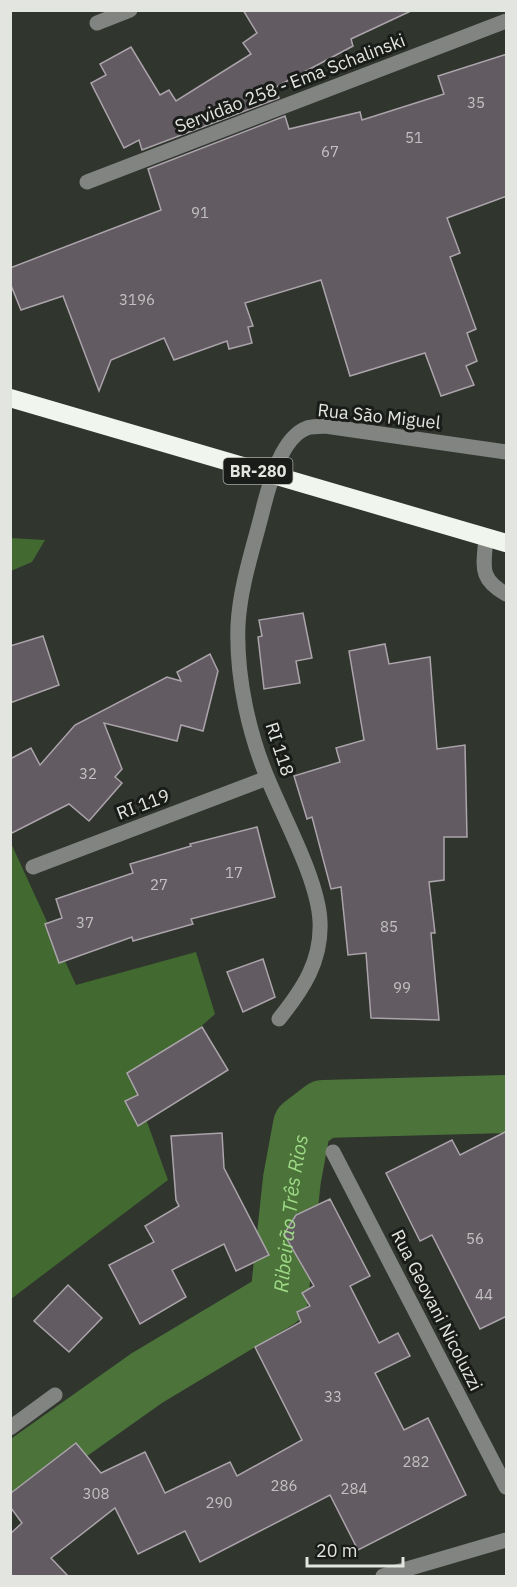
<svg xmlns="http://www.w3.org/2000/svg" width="517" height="1587" font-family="'IBM Plex Sans',sans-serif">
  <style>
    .forest { fill: #416930 }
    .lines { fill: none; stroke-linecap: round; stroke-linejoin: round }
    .river { stroke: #4b733a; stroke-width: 58 }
    .building { fill: #625b62; stroke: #aba4ab; stroke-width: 1.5 }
    .minor { stroke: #828481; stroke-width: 15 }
    .highway { stroke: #f0f6ee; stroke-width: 18 }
    .labels { text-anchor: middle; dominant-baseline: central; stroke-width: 6; stroke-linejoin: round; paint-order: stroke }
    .number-label { font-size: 15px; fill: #c2c2c0 }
    .shield { fill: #191c18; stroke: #a6a9a4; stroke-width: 1.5 }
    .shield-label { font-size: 16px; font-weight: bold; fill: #e2e5e0 }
    .street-label { font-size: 18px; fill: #e2e5e0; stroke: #191c18 }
    .water-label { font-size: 20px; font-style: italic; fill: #9ed986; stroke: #191c18 }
  </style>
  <rect width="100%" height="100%" fill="#30352e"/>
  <g class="forest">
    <path d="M10,538H11L45,540L32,562L11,571Z"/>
    <path d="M10,841L76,985L196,952L215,1014L134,1086L168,1180L11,1299Z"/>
  </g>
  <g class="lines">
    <path class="river" id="s1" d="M10,1475L147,1378L279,1299L292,1179L302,1125L323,1109L506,1104"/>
  </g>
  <g class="building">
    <path d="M243,10H413L351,39L353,46L276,87L279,98L142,150L139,140L124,148L91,83L106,75L100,64L131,47L160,95L169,90L176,101L251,54L243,43L257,33Z"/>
    <path d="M507,54V196L447,218L460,253L450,257L476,329L467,333L477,361L466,366L474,385L441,396L425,353L350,376L321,280L245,303L253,326L248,327L252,343L229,349L227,341L174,360L164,338L111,360L99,391L63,296L21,310L10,283V268L161,210L148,169L285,116L289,129L360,112L362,120L444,94L438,76Z"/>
    <path d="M303,613L312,658L296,661L300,683L264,689L258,637L262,636L259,620Z"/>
    <path d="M43,636L59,685L10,703V646Z"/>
    <path d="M385,644L389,664L430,657L437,749L465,745L467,837H444V880L429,882L435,933H431L439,1020L371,1018L366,953L348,955L341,887L331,889L312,817L307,819L294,776L340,762L336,748L364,740L349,651Z"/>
    <path d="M210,654L218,671L203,731L181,725L177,741L104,723L122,769L115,777L122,783L89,821L69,804L10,834V759L31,748L40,765L75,725L167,677L181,681L177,672Z"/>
    <path d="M257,827L275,897L191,919L193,924L133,941L132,937L59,963L45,924L62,918L56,899L133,873L130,864L191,846L190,844Z"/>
    <path d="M263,959L275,997L243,1012L227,972Z"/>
    <path d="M202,1027L228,1070L138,1126L125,1101L138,1095L127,1073Z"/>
    <path d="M507,1131V1316L480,1329L432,1235L420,1241L386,1173L452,1140L460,1155Z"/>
    <path d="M222,1133L224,1168L269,1255L236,1271L224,1244L172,1270L186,1297L140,1324L109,1265L154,1242L145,1226L179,1206L176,1200L171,1136Z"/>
    <path d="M330,1199L370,1276L350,1286L379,1343L398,1333L410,1356L375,1373L404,1430L428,1418L466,1495L358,1550L330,1495L200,1562L185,1531L138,1554L115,1508L51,1558L68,1576H10V1534L22,1523L11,1508V1493L76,1443L101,1473L145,1452L165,1493L230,1462L237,1476L302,1440L255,1347L301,1322L297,1312L310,1306L302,1293L314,1286L284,1234L296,1215Z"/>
    <path d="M68,1285L102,1318L69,1352L34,1321Z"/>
  </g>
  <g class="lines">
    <g class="minor">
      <path d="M97,23L130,10"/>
      <path d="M87,182L506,21"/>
      <path d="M486,537C484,566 478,578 506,594"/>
      <path d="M33,867L267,778"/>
      <path d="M279,1019C303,989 322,961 320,921C318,881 286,822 270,784C249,736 236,677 238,625C240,585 255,543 264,505C270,482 282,437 307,428C312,426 320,427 325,426L506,452"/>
      <path d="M333,1152L506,1487"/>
      <path d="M10,1428L55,1395"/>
      <path d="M383,1576L506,1540"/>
    </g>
    <path class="highway" d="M10,398L506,543"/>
  </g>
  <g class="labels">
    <g class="number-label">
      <text x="476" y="102">35</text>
      <text x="414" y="137">51</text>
      <text x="330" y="151">67</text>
      <text x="200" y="212">91</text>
      <text x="137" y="299">3196</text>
      <text x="88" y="773">32</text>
      <text x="234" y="872">17</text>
      <text x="159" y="884">27</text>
      <text x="85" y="922">37</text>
      <text x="389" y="926">85</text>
      <text x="402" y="987">99</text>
      <text x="475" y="1238">56</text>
      <text x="484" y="1294">44</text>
      <text x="333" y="1396">33</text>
      <text x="416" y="1461">282</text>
      <text x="284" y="1485">286</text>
      <text x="354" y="1488">284</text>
      <text x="96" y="1493">308</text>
      <text x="219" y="1502">290</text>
    </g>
    <rect class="shield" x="223.5" y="458" width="69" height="26" rx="4.5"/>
    <g class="shield-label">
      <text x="258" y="471">BR-280</text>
    </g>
    <g class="street-label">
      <text transform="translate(290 83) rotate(-21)">Servidão 258 - Ema Schalinski</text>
      <text transform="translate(379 416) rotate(6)">Rua São Miguel</text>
      <text transform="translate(280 749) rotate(72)">RI 118</text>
      <text transform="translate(143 804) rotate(-21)">RI 119</text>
      <text transform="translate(437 1310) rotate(63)">Rua Geovani Nicoluzzi</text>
    </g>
    <g class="water-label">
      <text stroke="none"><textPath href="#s1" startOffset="408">Ribeirão Três Rios</textPath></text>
    </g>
  </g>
  <rect width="517" height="1587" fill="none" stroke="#e2e5e0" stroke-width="24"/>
  <path d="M307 1557v9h96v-9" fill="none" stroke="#e2e5e0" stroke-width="3"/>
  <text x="316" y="1557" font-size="18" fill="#e2e5e0" stroke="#191c18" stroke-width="4.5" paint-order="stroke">20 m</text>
</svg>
